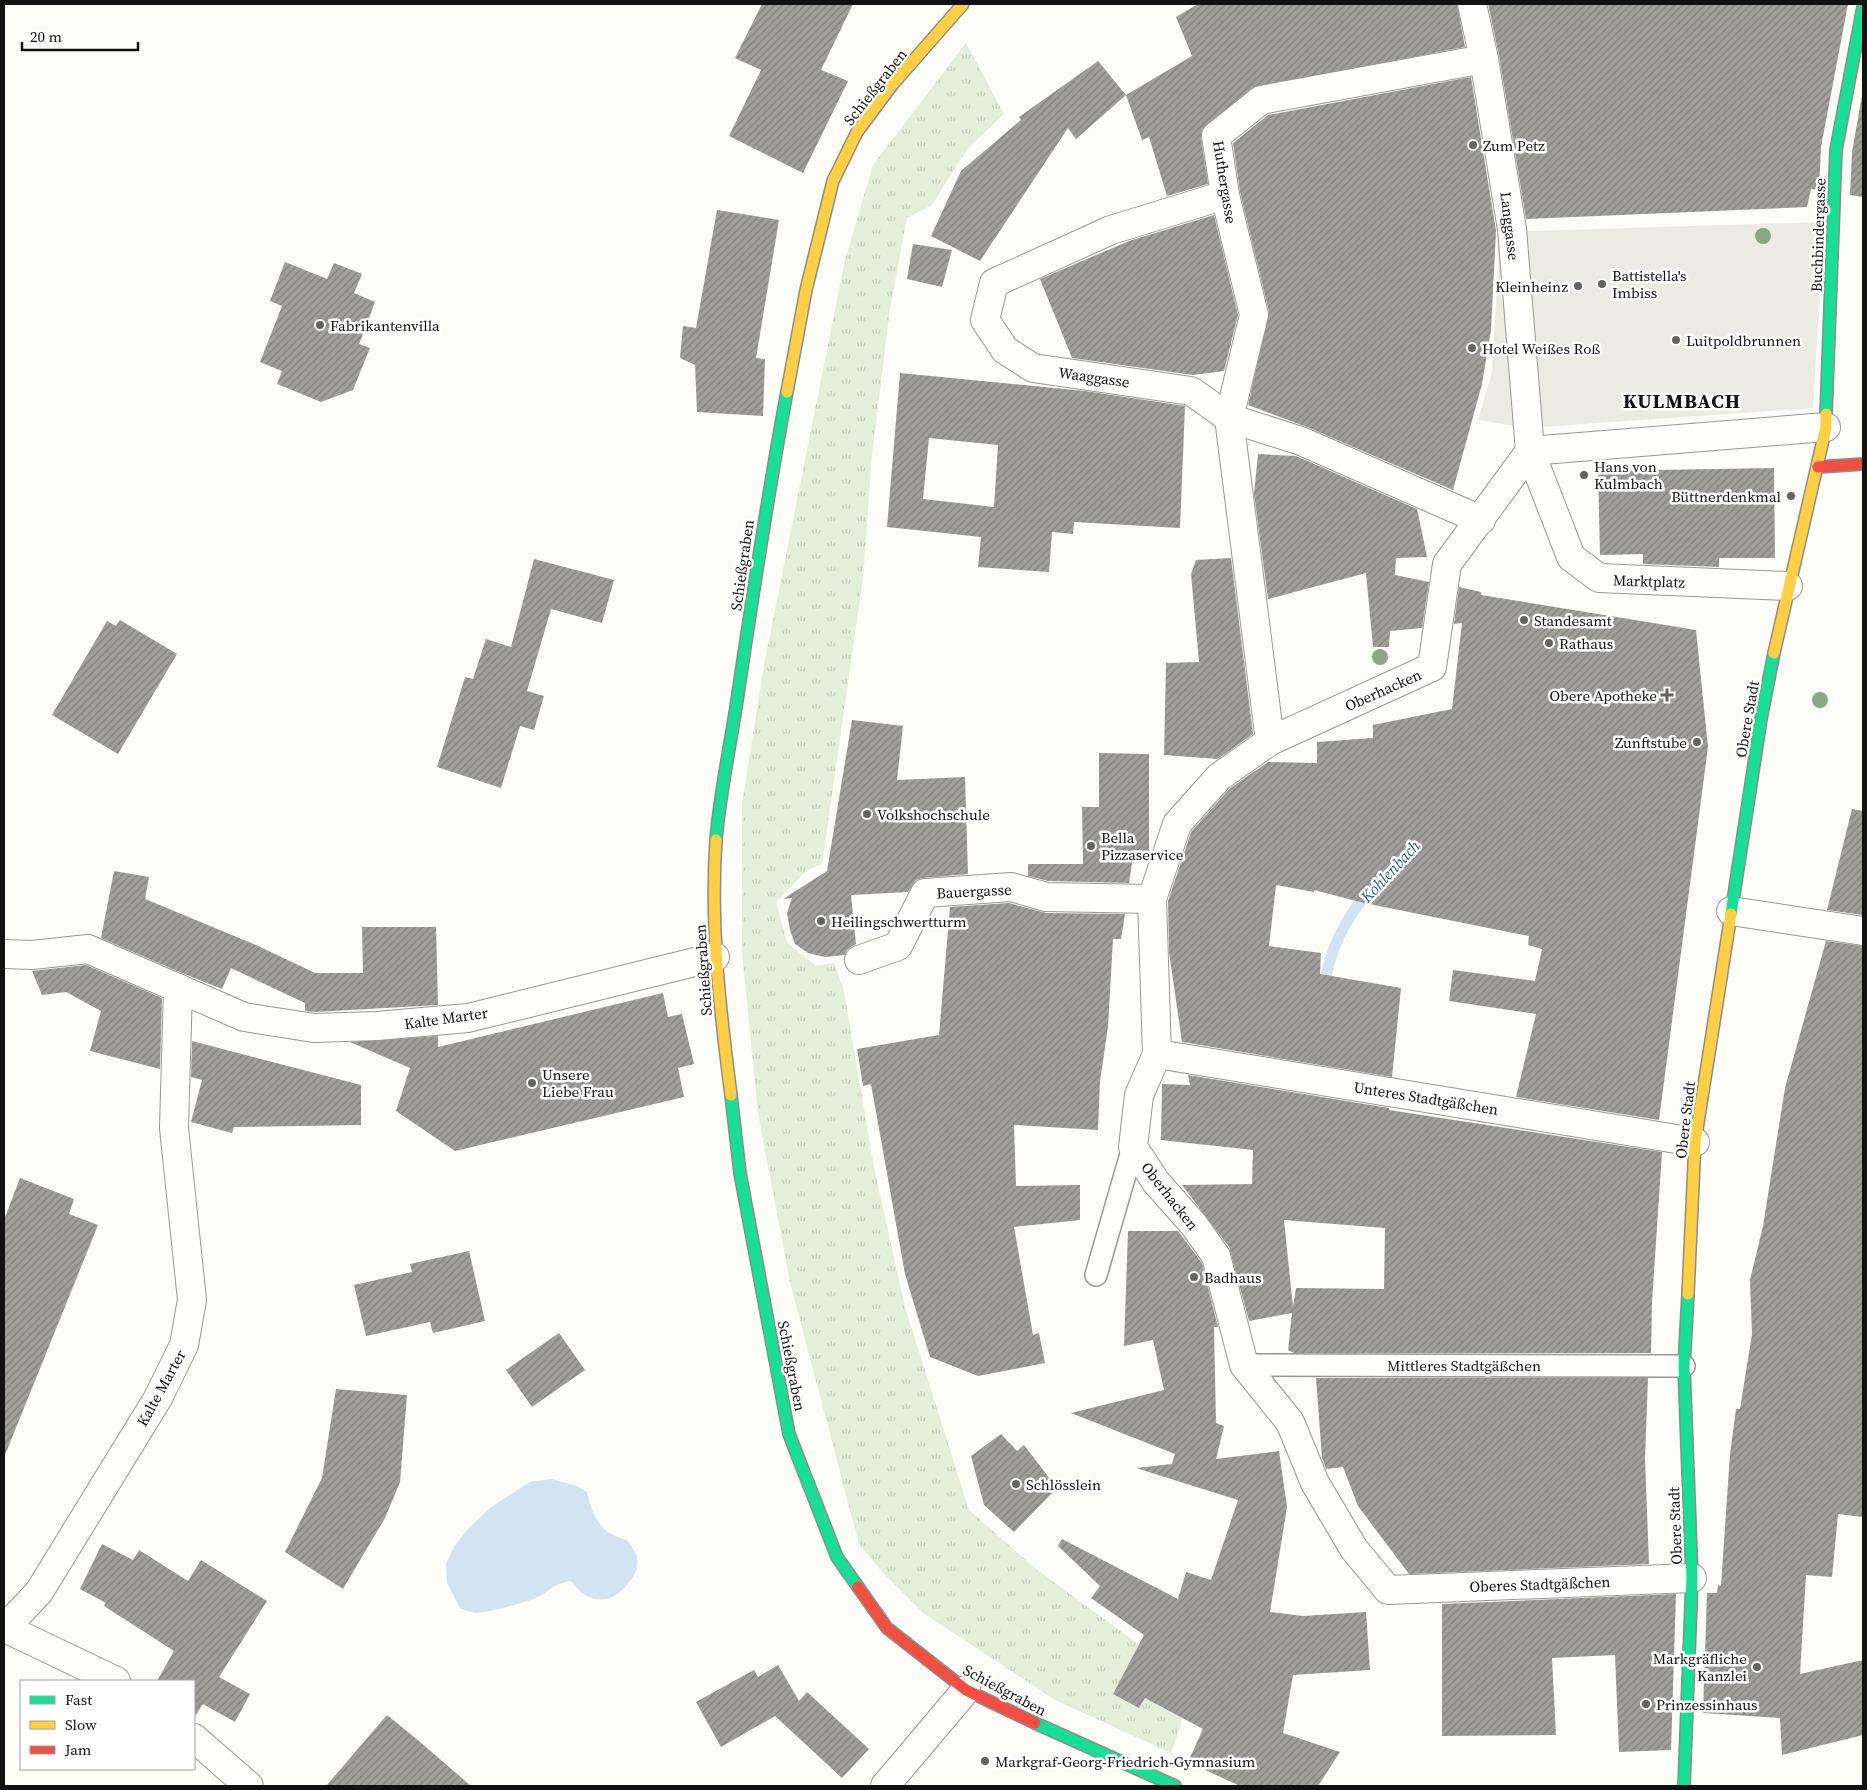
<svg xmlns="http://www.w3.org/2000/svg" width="1867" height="1790" font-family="'Source Serif 4',serif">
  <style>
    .park { fill: url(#park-tufts) }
    .plaza { fill: #ecebe3 }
    .water { fill: #d2e4f2 }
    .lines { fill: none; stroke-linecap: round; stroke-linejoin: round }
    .stream { stroke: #d2e4f2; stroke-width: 11 }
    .building { fill: url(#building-hatch); fill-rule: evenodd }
    .lane-casing { stroke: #979795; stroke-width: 24 }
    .street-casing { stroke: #979795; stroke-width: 30 }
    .fast-casing { stroke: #8d8d8c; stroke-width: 14 }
    .slow-casing { stroke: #8d8d8c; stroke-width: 14 }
    .jam-casing { stroke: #8d8d8c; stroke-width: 14 }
    .lane { stroke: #fffffe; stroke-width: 21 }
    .street { stroke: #fffffe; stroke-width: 28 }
    .fast { stroke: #16e098; stroke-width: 11 }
    .slow { stroke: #ffcf43; stroke-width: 11 }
    .jam { stroke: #f24e42; stroke-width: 11 }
    .tree { fill: #8ba786 }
    .poi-dot { fill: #636362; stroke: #fff; stroke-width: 2 }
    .labels { text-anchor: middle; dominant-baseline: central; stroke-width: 5; stroke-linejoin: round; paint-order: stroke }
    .street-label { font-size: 15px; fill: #111; stroke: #fff }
    .poi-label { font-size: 15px; fill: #111; stroke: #fff; text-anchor: start }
    .water-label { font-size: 16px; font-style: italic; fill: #285b94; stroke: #fff }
    .district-label { font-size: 20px; font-weight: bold; letter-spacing: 1px; fill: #111; stroke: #fff }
  </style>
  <defs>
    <pattern id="park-tufts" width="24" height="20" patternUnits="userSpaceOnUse" patternTransform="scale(1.25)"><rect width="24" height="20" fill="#e4efda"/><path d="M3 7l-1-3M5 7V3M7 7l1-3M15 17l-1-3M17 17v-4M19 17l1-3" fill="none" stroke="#c3ccba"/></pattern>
    <pattern id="building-hatch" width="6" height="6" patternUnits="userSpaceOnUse" patternTransform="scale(1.25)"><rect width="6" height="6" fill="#a09f9c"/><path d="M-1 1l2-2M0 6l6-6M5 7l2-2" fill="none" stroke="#81807e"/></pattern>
  </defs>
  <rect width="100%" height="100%" fill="#fcfcf8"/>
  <path class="park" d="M966,43L1004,114L967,149L932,205L907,218L890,309L872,455L863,578L822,864L806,871L776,902L787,943L816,966L834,963L844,991L874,1168L905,1307L969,1510L1036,1569L1194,1685L1171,1753L1055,1700L923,1613L884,1574L859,1544L790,1282L758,1113L742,952V804L764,665L845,260L873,165Z"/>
  <path class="plaza" d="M1496,213L1512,229L1531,231L1824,222L1813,408L1527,428L1478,420L1492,372L1498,267Z"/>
  <path class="water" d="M551,1479L575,1485L587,1492C593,1518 600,1533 627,1540C630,1545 636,1552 637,1557C639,1569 634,1577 626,1586C608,1607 586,1602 571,1581C554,1584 553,1588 540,1596C532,1601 483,1614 475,1613C471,1612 465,1610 460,1608L447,1583L446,1564L454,1547L468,1529L490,1508L530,1482Z"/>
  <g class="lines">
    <path class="stream" d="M1324,989C1328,954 1345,917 1369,892"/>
  </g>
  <g class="building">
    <path d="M762,4H853L821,70L848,81L803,173L729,136L761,70L735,58Z"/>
    <path d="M1198,4H1457L1465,47L1252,88L1202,130L1201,138L1208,184L1167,196L1149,137L1142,140L1126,95L1192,56L1176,17Z"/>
    <path d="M1488,4H1848L1821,147L1819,190L1811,189L1807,207L1526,219L1499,56Z"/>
    <path d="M1098,61L1126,95L1076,139L1068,128L980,261L931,236L961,171L1021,120L1019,117Z"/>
    <path d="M1471,77L1496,231L1491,330L1482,384L1453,490L1307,427L1248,405L1269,312L1240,192L1233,143L1268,115Z"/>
    <path d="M1863,90V197L1850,195L1852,152Z"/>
    <path d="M717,210L779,220L756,358L765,359L763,416L697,412L695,365L680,358L683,326L696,328Z"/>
    <path d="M1214,215L1238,315L1224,371L1193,375L1072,358L1040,279L1129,241Z"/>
    <path d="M913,244L952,250L942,287L907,279Z"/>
    <path d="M285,262L327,279L334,263L362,274L354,293L375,302L359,344L370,348L353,390L321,402L277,384L282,371L260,362L282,306L270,301Z"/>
    <path d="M900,373L1085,391L1185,406L1180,528L1074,522L1073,534L1052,532L1049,572L978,567L981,537L887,527ZM929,438L998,445L994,507L923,499Z"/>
    <path d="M1258,454L1296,456L1417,509L1427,557L1396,558L1395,575L1429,582L1422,628L1390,631L1389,647H1373L1366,573L1268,599L1254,494Z"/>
    <path d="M1774,468L1775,558H1719V567L1643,564V554L1600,555L1598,471Z"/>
    <path d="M1231,558L1253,734L1218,759L1164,755L1166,663L1199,662L1191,574L1196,560Z"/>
    <path d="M534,559L614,580L602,623L551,609L527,691L544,696L534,730L520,726L501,788L437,767L465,677L473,679L486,639L511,647Z"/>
    <path d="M1459,587L1481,592V595L1696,630L1708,747L1659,1120L1516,1097L1536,1014L1449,1001L1453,970L1535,981L1542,949L1528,945L1529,936L1364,903L1314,890V892L1276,885L1269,946L1321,953L1320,974L1401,988L1392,1077L1182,1042L1169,952L1168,901L1191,832L1229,789L1268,762L1317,763V742L1373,738V725L1452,709L1462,623L1454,624Z"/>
    <path d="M120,620L177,654L118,754L52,715L107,621L116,626Z"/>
    <path d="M852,720L903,726L897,780L965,777L968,874L923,878L916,880L908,892L851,895L856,944L847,950L845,955L825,957L808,953L795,944L790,930L787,913L792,898L783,899L827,871Z"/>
    <path d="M1099,753L1149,754V851L1134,850L1129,883L1048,881L1028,876V864H1083L1082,807H1099Z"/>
    <path d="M1852,809L1863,811V915L1827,910Z"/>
    <path d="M114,871L149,877L145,899L256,945L315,973H363L362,927H436L438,1005L315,1012L305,1011V1003L231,968L222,989L177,971L101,938Z"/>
    <path d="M1009,903L1046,913L1125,914L1121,939H1113L1108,1027L1100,1081L1098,1130L1014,1125L1016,1186L1080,1185V1220L1014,1227L1033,1335L1039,1333L1045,1363L978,1376L930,1357L905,1274L871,1084L863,1086L857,1049L939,1035L950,907Z"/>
    <path d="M1826,941L1863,946V1517L1838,1514L1832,1577L1806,1575L1800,1674L1863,1660V1735L1782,1755L1780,1718L1703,1713L1707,1593H1717L1718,1585L1721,1586L1730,1454L1736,1409H1740L1752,1334L1750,1280L1763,1226L1785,1088Z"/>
    <path d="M86,965L162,998L160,1069L90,1051L101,1011L66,992L42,995L32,971Z"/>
    <path d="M663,993L668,1017L682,1014L694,1064L678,1068L684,1097L455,1151L396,1111L410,1068L350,1042L438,1036V1047Z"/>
    <path d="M192,1041L361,1085V1125L234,1127L232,1133L191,1122L202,1080L191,1077Z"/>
    <path d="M1188,1075L1389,1108V1110L1662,1152L1652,1302L1651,1353H1294L1288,1350L1292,1313L1249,1321L1229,1247L1182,1185L1252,1184L1253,1150L1161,1140L1162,1084L1190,1085ZM1284,1220L1385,1228L1384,1289L1296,1288L1293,1307Z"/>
    <path d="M20,1178L74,1199L69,1214L98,1225L5,1455L4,1220Z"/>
    <path d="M1128,1231H1178L1202,1263L1218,1327H1214L1216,1423L1224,1426L1216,1459L1279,1451L1287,1507L1270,1612L1303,1616L1366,1612L1370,1670L1293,1675L1283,1733L1340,1752L1318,1786H1240L1188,1762L1203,1729L1145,1698L1139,1708L1113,1694L1144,1635L1091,1598L1100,1586L1058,1546L1062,1539L1178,1599L1186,1572L1211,1580L1238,1500L1136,1468L1172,1464L1175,1454L1071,1413L1164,1390L1153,1340L1124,1346Z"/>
    <path d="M469,1251L485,1321L433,1333L430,1322L366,1336L354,1285L412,1272L410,1264Z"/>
    <path d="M559,1333L585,1370L532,1407L506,1370Z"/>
    <path d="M1316,1378H1648L1645,1459L1649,1564L1409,1574L1358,1506L1343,1467L1326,1469L1322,1458Z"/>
    <path d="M336,1389L407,1395L400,1482L385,1518L343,1589L285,1552L322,1478Z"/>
    <path d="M1001,1434L1017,1451L1024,1445L1057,1488L1014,1532L984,1505L971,1456Z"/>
    <path d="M102,1544L133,1560L139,1550L188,1581L201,1560L267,1601L219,1677L250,1694L235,1722L203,1704L194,1718V1681H157L174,1651L104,1606L106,1603L80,1589Z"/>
    <path d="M1676,1594L1671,1750L1619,1752L1615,1655L1552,1658L1556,1735L1442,1736V1604Z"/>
    <path d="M778,1665L799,1701L807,1692L869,1749L842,1778L775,1716L721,1747L696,1702L754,1670L758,1677Z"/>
    <path d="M387,1715L419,1741L471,1786H326Z"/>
  </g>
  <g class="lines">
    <defs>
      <g id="lane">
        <path d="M1096,1275L1133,1147"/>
        <path d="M1244,1365L1684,1366"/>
      </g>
      <g id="street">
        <path d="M1472,4L1484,59L1512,229L1530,451L1571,557L1599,578L1788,586"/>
        <path d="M1225,195L1111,230L994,283L985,320L1005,350L1033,368L1191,391L1229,418L1301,441L1481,520"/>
        <path d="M1270,741L1229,418L1254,315L1225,195L1216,136L1261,100L1484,59"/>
        <path d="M1731,911L1863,931"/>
        <path d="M4,954L32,955L88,949L244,1017L314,1028L377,1026L468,1018L715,957"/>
        <path d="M859,960L898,946L925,893L1011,887L1046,897L1152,899"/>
        <path d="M1157,1054L1695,1142"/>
        <path d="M1692,1578L1388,1590L1354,1549L1315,1483L1290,1422L1244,1365L1216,1256L1194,1225L1156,1182L1133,1147L1139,1095L1157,1054L1152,899L1177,824L1219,777L1270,741L1432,667L1447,564L1530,451L1826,427"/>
        <path d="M116,1681L5,1628L39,1592L158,1398L184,1345L192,1300L174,1128L178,988"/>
        <path d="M194,1738L249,1786"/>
        <path d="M885,1786L966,1690"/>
      </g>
      <g id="fast">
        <path d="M1826,414L1836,150L1863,7"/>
        <path d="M716,840C720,791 731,743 738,694C753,593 768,492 787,392"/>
        <path d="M1731,914L1761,719L1774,653"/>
        <path d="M731,1095L740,1173L789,1434L837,1557L858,1587"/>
        <path d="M1035,1723L1175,1786"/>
        <path d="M1684,1786L1692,1578L1684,1366L1688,1294"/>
      </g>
      <g id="slow">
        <path d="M787,392L806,290L833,181L857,132L892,85L963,4"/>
        <path d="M1774,653L1826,427V414"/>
        <path d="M716,840C710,926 720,1010 731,1095"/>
        <path d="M1688,1294L1695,1142L1731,914"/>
      </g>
      <g id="jam">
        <path d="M1818,467L1863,464"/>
        <path d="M858,1587L887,1628L966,1690L1035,1723"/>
      </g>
    </defs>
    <use href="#lane" class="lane-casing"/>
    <use href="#street" class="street-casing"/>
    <use href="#fast" class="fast-casing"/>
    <use href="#slow" class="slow-casing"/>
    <use href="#jam" class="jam-casing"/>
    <use href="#lane" class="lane"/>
    <use href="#street" class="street"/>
    <use href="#fast" class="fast"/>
    <use href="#slow" class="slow"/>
    <use href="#jam" class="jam"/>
  </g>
  <g class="tree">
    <circle cx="1763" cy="236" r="8"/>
    <circle cx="1380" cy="657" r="8"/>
    <circle cx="1820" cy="700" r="8"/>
  </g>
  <g class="poi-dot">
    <circle cx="1473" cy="145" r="5"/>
    <circle cx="1602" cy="284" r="5"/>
    <circle cx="1578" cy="286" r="5"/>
    <circle cx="320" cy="325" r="5"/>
    <circle cx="1676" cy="340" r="5"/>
    <circle cx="1472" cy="348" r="5"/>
    <circle cx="1584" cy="475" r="5"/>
    <circle cx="1791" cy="496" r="5"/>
    <circle cx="1524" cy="620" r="5"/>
    <circle cx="1549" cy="643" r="5"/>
    <path d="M1664.5 687.5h5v5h5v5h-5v5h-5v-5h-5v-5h5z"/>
    <circle cx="1697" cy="742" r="5"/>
    <circle cx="867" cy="814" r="5"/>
    <circle cx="1091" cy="846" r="5"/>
    <circle cx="821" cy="921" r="5"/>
    <circle cx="532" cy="1083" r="5"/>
    <circle cx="1194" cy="1277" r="5"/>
    <circle cx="1016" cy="1484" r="5"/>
    <circle cx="1757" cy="1667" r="5"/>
    <circle cx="1646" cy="1704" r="5"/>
    <circle cx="985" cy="1761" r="5"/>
  </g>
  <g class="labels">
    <g class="street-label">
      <text transform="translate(875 87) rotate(-52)">Schießgraben</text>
      <text transform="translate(1225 182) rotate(81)">Huthergasse</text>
      <text transform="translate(1510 226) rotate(83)">Langgasse</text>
      <text transform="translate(1818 235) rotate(-88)">Buchbindergasse</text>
      <text transform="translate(1094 377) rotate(8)">Waaggasse</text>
      <text transform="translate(742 565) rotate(-82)">Schießgraben</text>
      <text transform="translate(1649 581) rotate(2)">Marktplatz</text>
      <text transform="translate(1383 690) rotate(-24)">Oberhacken</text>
      <text transform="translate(1747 719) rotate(-80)">Obere Stadt</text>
      <text transform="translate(974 891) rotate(-3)">Bauergasse</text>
      <text transform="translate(703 970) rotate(-94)">Schießgraben</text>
      <text transform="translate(446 1018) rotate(-8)">Kalte Marter</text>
      <text transform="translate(1426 1098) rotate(9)">Unteres Stadtgäßchen</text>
      <text transform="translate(1685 1120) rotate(-83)">Obere Stadt</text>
      <text transform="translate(1170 1196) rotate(52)">Oberhacken</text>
      <text x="1464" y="1365">Mittleres Stadtgäßchen</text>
      <text transform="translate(792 1366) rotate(79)">Schießgraben</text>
      <text transform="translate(161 1388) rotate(-61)">Kalte Marter</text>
      <text transform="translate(1675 1526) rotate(-92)">Obere Stadt</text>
      <text transform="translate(1540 1584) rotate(-2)">Oberes Stadtgäßchen</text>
      <text transform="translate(1005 1690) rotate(28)">Schießgraben</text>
    </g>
    <g class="poi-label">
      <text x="1483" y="145">Zum Petz</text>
      <text x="1612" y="275">Battistella's<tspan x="1612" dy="17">Imbiss</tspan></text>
      <text x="1568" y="286" text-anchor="end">Kleinheinz</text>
      <text x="330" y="325">Fabrikantenvilla</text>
      <text x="1686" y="340">Luitpoldbrunnen</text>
      <text x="1482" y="348">Hotel Weißes Roß</text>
      <text x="1594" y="466">Hans von<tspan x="1594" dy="17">Kulmbach</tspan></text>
      <text x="1781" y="496" text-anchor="end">Büttnerdenkmal</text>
      <text x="1534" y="620">Standesamt</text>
      <text x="1559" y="643">Rathaus</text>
      <text x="1657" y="695" text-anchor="end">Obere Apotheke</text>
      <text x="1687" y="742" text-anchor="end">Zunftstube</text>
      <text x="877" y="814">Volkshochschule</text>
      <text x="1101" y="837">Bella<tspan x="1101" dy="17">Pizzaservice</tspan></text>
      <text x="831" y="921">Heilingschwertturm</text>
      <text x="542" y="1074">Unsere<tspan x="542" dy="17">Liebe Frau</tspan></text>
      <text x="1204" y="1277">Badhaus</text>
      <text x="1026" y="1484">Schlösslein</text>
      <text x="1747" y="1658" text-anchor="end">Markgräfliche<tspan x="1747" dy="17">Kanzlei</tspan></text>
      <text x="1656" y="1704">Prinzessinhaus</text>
      <text x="995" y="1761">Markgraf-Georg-Friedrich-Gymnasium</text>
    </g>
    <g class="water-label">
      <text transform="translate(1390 871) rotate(-47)">Kohlenbach</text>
    </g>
    <g class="district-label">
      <text x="1682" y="401">KULMBACH</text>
    </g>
  </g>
  <rect width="1867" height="1790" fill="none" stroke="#111111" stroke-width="10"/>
  <rect x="20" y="1680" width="175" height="90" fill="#ffffff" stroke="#a0a0a0"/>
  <rect x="30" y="1696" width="25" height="8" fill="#16e098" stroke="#a0a0a0"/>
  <text x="65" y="1705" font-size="15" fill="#111111">Fast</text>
  <rect x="30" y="1721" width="25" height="8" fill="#ffcf43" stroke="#a0a0a0"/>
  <text x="65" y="1730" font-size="15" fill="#111111">Slow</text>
  <rect x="30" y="1746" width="25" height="8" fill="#f24e42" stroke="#a0a0a0"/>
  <text x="65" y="1755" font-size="15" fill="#111111">Jam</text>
  <path d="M22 42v8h116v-8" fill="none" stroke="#111111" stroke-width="2.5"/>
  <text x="30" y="42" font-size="15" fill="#111111" stroke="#ffffff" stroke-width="4" paint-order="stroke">20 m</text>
</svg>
